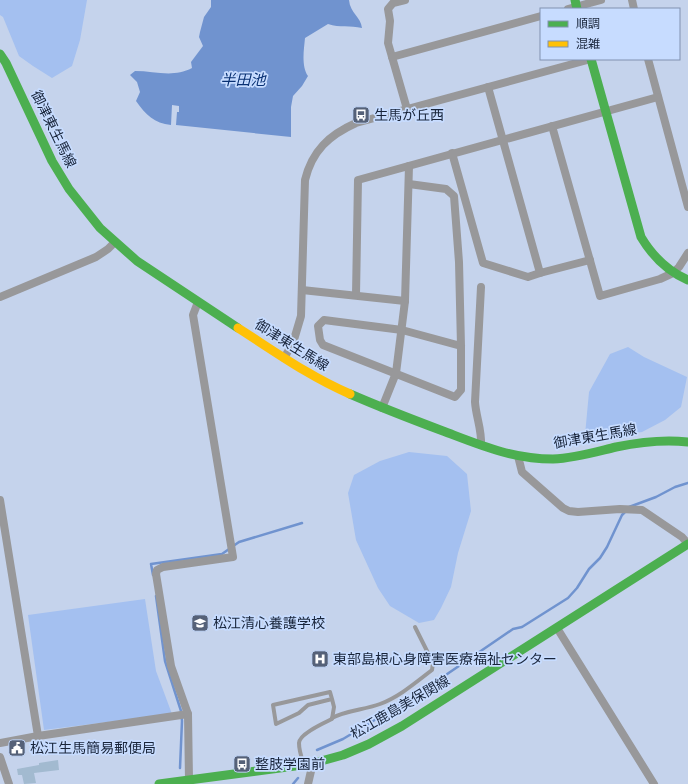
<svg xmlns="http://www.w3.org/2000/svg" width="688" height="784" font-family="'IBM Plex Sans','Noto Sans JP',sans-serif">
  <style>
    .green { fill: #a4c0f0 }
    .water { fill: #7093cf }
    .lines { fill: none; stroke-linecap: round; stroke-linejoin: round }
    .stream { stroke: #7093cf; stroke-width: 2.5 }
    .building { fill: #a2bad0 }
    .lane { stroke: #98989a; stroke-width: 4 }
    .street { stroke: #98989a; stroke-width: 8 }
    .fast { stroke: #4caf50; stroke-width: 9 }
    .slow { stroke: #ffc107; stroke-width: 9 }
    .labels { text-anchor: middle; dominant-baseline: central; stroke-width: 3.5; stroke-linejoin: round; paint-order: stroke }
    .poi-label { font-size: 14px; fill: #18243a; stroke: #c7dcff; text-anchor: start }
    .street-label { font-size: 14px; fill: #18243a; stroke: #c7dcff }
    .water-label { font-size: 15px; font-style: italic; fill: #083073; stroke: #c7dcff }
  </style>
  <rect width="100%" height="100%" fill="#c5d3ec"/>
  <g class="green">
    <path d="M0,0H87L80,40L72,66L52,78L33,66L19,56L3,17L0,15Z"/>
    <path d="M628,347L644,357L687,377L681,407L665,420L642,432L613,436L585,435L589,392L610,354Z"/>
    <path d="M409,452L447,456L467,474L471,511L458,553L451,587L441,608L434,620L419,623L390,606L378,588L356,540L348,493L354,475L380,461Z"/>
    <path d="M145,599L156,671L172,714L44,730L28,615Z"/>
  </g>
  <path class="water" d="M211,0H349C350,13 361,17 362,28C350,25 340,28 328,24L305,38C304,49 301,66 308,76L302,86L293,96L291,107V137L176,125L177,112H179V106L172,105L171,125C154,123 146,115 136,101L140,92L137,82L130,75L135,71C155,71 173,78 192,68L191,62L203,46L199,37L200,32L204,17L211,7Z"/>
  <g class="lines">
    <g class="stream">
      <path d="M629,507L656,497L675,487L688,483"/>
      <path d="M153,575L151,564L222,554L239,542L302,523"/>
      <path d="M156,596L165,661L181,711L182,721L180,768"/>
      <path d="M317,750L343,739L418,694L513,629L522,627L568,598L577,588L589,569L600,558L607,547L622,515L626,511"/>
      <path d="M293,784L298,778"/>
    </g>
  </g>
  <g class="building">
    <path d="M22,744L24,752L12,754L10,747Z"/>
    <path d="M58,760L59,770L34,773L36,783L24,784L22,775H18L17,769L39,765V763Z"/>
  </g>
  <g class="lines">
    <g class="lane">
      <path d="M332,718C347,710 364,710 380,704C399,697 415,683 432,670L433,663L415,627"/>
      <path d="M303,762C301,756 299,749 299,743C299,734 324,723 332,719L334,707L332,699L308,705L299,713L276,724L273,705L330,692L332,699"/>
    </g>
    <g class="street">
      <path d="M405,0L393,3L388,9L390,21L388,43L407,109"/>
      <path d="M632,0L634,9"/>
      <path d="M568,9L601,0"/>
      <path d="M392,57L541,16"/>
      <path d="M648,59L688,207"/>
      <path d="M488,87L540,273L590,260"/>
      <path d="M552,126L600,296L660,279L673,273L679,267L688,253"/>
      <path d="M452,153L483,263L528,277L540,273"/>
      <path d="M409,184L446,189L454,196L459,262L461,346V390L455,397L323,345L320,340L318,326L324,320L402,330L461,346"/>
      <path d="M481,287L475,402C476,417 482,430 481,445"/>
      <path d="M302,290L405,301"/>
      <path d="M356,295L358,180L658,97"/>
      <path d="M0,297L96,257L108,249L115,242"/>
      <path d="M284,358L293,343L301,316L305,180C312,151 329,135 356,123L591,59"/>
      <path d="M382,408L396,373L405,301L409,166"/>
      <path d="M518,456L522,472L563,508L569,511L578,512L620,509L642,510L682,537L688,544"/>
      <path d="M0,500L38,736L0,743"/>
      <path d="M557,628L654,784"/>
      <path d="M38,736L188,714"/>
      <path d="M0,757L9,784"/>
      <path d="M189,780L188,714L171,666L156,574L157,570L163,567L233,557L193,315L198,302"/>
      <path d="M308,784L311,771L310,764"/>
    </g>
    <g class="fast">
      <path d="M575,0L577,9"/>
      <path d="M0,54L6,63L52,161L69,189L100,228L137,261L238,328"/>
      <path d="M591,59L641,237C653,257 667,271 688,280"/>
      <path d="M350,394C380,407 411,419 443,431C480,445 512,459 553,459C575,458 595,452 616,447C640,442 663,439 688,442"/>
      <path d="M159,784L310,764L343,755L369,744L402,726L688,544"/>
    </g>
    <path class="slow" d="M238,328C274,351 310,377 350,394"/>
  </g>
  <defs>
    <symbol id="bus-square" viewBox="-11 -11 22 22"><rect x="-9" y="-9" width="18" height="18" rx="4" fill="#556178" stroke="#c7dcff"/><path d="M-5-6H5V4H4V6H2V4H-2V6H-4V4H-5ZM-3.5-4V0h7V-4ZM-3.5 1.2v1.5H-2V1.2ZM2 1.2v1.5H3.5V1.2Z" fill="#fff"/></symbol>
    <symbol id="school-square" viewBox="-11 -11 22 22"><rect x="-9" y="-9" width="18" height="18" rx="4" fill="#556178" stroke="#c7dcff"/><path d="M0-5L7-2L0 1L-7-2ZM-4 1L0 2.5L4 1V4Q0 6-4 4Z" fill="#fff"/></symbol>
    <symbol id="hospital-square" viewBox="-11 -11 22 22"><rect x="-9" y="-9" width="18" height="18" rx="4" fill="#556178" stroke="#c7dcff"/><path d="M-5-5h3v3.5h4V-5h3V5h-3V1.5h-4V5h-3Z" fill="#fff"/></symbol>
    <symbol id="civic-square" viewBox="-11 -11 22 22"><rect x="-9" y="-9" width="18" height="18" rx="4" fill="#556178" stroke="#c7dcff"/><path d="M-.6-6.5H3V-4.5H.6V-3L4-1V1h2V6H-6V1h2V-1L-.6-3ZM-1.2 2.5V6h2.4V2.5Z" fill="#fff"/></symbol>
  </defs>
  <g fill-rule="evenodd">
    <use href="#bus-square" x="351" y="105" width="20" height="20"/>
    <use href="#school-square" x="190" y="613" width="20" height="20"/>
    <use href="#hospital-square" x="310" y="649" width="20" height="20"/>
    <use href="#civic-square" x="7" y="738" width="20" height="20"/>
    <use href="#bus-square" x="232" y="754" width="20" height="20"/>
  </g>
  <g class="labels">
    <g class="poi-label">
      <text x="374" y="115">生馬が丘西</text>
      <text x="213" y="623">松江清心養護学校</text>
      <text x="333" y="659">東部島根心身障害医療福祉センター</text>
      <text x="30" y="748">松江生馬簡易郵便局</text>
      <text x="255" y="764">整肢学園前</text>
    </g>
    <g class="street-label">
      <text transform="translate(54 129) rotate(64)">御津東生馬線</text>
      <text transform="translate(292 345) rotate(32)">御津東生馬線</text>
      <text transform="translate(595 436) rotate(-10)">御津東生馬線</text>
      <text transform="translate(400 707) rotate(-30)">松江鹿島美保関線</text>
    </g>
    <g class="water-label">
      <text x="243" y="79">半田池</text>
    </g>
  </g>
  <rect x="540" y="8" width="140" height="52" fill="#c7dcff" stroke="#8192b0"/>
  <rect x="548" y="21" width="20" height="6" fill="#4caf50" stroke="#8192b0"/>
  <text x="576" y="28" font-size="12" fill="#18243a">順調</text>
  <rect x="548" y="41" width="20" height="6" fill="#ffc107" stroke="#8192b0"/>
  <text x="576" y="48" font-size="12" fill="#18243a">混雑</text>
</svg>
